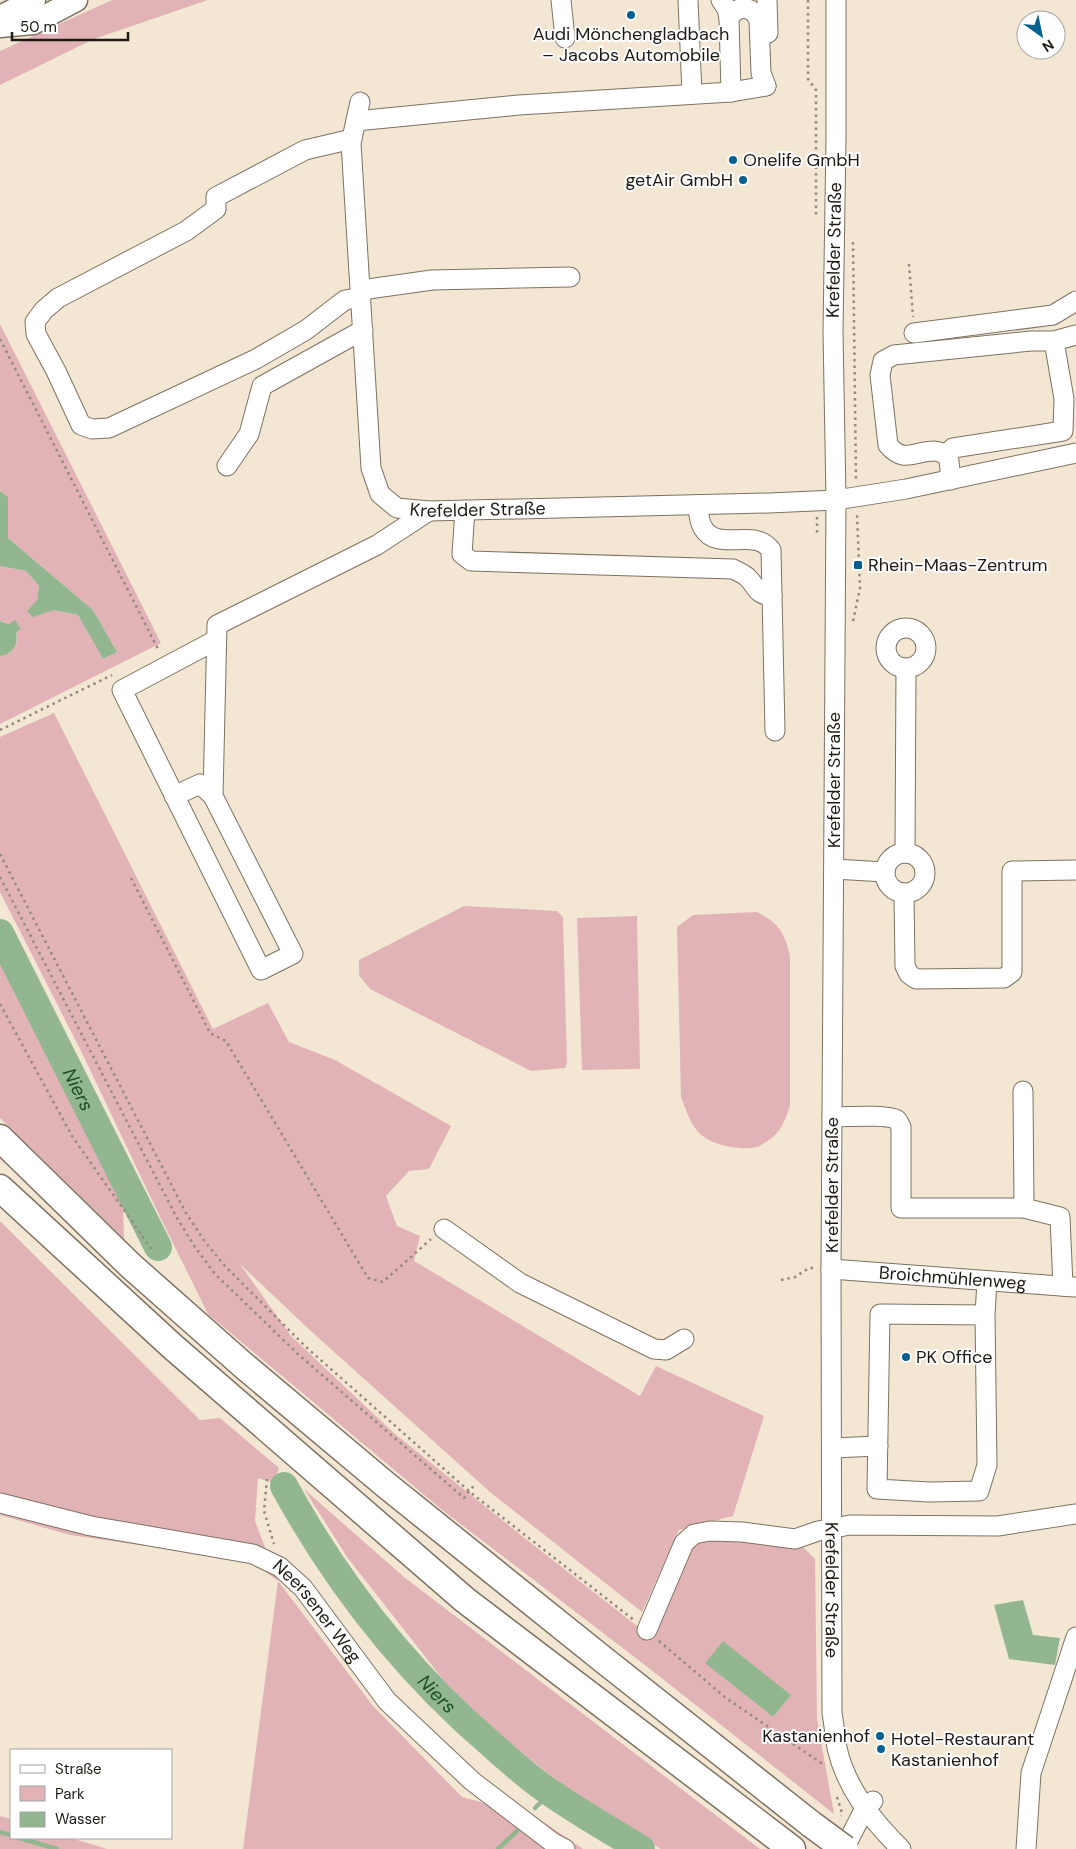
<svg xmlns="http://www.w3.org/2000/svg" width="1076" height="1849" font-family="'DM Sans',sans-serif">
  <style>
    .green { fill: #e2b3b6; fill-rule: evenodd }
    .water { fill: #92b790 }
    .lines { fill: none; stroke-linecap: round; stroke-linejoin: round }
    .stream { stroke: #92b790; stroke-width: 4.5 }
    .river { stroke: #92b790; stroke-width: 28 }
    .minor-casing { stroke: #7d7262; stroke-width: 21 }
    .major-casing { stroke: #7d7262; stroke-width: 25 }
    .highway-casing { stroke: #7d7262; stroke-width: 29 }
    .path { stroke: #938a7d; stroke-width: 2.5; stroke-dasharray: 2.5 4; stroke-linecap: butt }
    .minor { stroke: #fff; stroke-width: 19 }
    .major { stroke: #fff; stroke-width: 22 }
    .highway { stroke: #fff; stroke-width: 26 }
    .highway-bridge-casing { stroke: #7d7262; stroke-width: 29; stroke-linecap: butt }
    .highway-bridge { stroke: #fff; stroke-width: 26 }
    .poi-dot { fill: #026191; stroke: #fff; stroke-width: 2 }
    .labels { text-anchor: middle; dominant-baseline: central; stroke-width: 4; stroke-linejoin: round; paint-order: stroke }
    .poi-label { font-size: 18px; fill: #1e1a13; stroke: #fff; text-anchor: start }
    .street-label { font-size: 18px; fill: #1e1a13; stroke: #fff }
    .water-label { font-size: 19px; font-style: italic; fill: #1c4f1d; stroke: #fff }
  </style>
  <rect width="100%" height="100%" fill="#f3e7d4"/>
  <g class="green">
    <path d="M112,0H208L94,39L0,85V51Z"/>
    <path d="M0,324L161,643L0,724V656C23,653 23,624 0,621V566L26,571L39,586L37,600L27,611L54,610L78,615L103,659L117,652L93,610L8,538V497L0,491Z"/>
    <path d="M54,713L213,1029L268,1003L289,1042L335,1060L451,1126L429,1169L409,1171L386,1196L397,1226L420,1236L414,1261L640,1396L656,1366L764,1416L733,1516L679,1530L642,1612L490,1492L313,1333L240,1264L291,1336L395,1434L522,1536L651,1637L690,1548L703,1536L801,1545L815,1559L817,1719L834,1814L641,1662L441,1509L208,1314L162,1221L82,1053L0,892V737ZM723,1641L790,1695L773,1717L706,1663Z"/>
    <path d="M464,906L557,911L563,917L567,1062L565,1068L531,1071L370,989L359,975V960Z"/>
    <path d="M757,912C779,923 784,932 790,955V1106C786,1117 783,1128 773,1137C769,1140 762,1145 757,1147C740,1151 710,1145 698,1132C689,1122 686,1109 681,1097L677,927L693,915Z"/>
    <path d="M637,916L640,1069L582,1070L577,918Z"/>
    <path d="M0,947L72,1088L123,1203L124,1239L0,1118Z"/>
    <path d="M0,1221L200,1420L220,1418L279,1468L274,1483L258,1478L255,1521L278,1581L373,1706L462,1797L502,1808L517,1821L533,1815L583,1849H243L278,1581L251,1561L70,1535L0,1515Z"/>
    <path d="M304,1489L404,1577L760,1849H661L564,1786L501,1736L445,1682L347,1557Z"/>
    <path d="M0,1816L11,1819V1838H71L107,1849H0Z"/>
  </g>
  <g class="water">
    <path d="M0,491L8,497V538L93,610L117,652L103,659L78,615L54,610L33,617L27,611L37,600L39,586L26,571L0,566Z"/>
    <path d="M15,620L21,629L16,632C19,645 13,654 0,656V621L9,624Z"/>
    <path d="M1023,1600L1033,1635L1060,1638L1055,1665L1009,1659L994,1605Z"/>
    <path d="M723,1641L791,1695L773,1717L705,1663Z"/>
  </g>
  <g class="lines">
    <g class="stream">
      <path d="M535,1808L550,1793"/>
      <path d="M0,1832L11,1835"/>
      <path d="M19,1838L57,1849"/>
      <path d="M498,1849L517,1831"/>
    </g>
    <g class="river">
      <path id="s1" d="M0,933L158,1247"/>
      <path id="s2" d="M284,1486C338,1585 407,1672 492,1745C511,1762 530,1779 551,1793C580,1813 611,1831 641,1849"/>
    </g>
    <defs>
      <g id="minor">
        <path d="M561,0L565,38"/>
        <path d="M688,0L692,94"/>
        <path d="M721,0L727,9L729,18L731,92"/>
        <path d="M767,0L768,33"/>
        <path id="s3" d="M836,0V139L833,331L836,500L831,1269L832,1713C834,1724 835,1736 837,1748C846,1788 872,1820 901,1849"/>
        <path d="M729,18C737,5 752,5 759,20L761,73L766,86"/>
        <path id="s4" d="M360,102L351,143L371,468L380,494L397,508L429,511L769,503L836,500L906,489L1076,453"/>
        <path d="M356,121L519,105L731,92L766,86"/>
        <path d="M352,139L305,150L216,197V209L186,231L58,298L44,310L35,322L36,334L56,371L81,425L92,429L109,428L256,359L306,330L345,300L361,297"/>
        <path d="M361,290L432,280L570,277"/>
        <path d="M914,333L1053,315L1076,301"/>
        <path d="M946,454L953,448L1063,431L1064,399L1054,341"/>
        <path d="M227,466L249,434L262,386L363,330"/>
        <path d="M951,480L949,461L946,454C942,453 937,451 934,451C914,451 904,464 888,445L880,375L883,361L894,355L1031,341H1054L1076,335"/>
        <path d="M697,505C699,512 699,522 703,528C718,553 755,527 771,550L775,731"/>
        <path d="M465,510L462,554L471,561L733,569C737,571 744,574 747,577C758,587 754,594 772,596"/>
        <circle cx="906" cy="648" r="20"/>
        <path d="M216,640L122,690L261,970L293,954L213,796L217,625L377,545L429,511"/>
        <path d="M174,796L200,784L213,796"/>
        <path d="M905,853L906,668"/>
        <circle cx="905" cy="873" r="20"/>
        <path d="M834,869L885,872"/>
        <path d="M904,894L905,966L909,974L916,979L1004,978L1012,972V871L1076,870"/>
        <path d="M1023,1091L1024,1208"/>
        <path d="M832,1117C843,1117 891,1114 897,1120C898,1121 900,1125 901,1127V1208H1024L1060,1217L1063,1286"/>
        <path d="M444,1229L520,1283L654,1349L666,1350L684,1339"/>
        <path id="s5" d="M831,1269L1074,1287"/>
        <path d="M985,1315L880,1314L877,1489L929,1492L979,1491L987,1465L985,1315L987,1281"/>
        <path d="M833,1448L878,1446"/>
        <path id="s6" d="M0,1503L91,1526L253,1554L280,1567L303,1588L387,1701L472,1781L552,1842L565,1849"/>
        <path d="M647,1630L684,1543L694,1534L710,1531L742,1532L795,1539L818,1531L850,1525L998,1526L1076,1514"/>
        <path d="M844,1849L865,1808L873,1801"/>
        <path d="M1026,1849L1031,1773L1076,1637"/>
      </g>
      <g id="major">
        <path d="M0,17L34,0"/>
        <path d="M0,26L33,23L76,0"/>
      </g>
      <g id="highway">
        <path d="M0,1138L131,1266L243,1365L386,1485L600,1657L811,1824"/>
        <path d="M0,1188L173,1347L465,1600L792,1849"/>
      </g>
    </defs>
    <use href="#minor" class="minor-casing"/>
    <use href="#major" class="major-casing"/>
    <use href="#highway" class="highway-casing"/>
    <g class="path">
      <path d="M808,0V79L816,90V216"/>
      <path d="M853,242L856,479"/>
      <path d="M909,264L913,317"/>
      <path d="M0,339L159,651"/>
      <path d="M817,517V536"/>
      <path d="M853,621L860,588L857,514"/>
      <path d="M0,730L112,675"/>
      <path d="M0,854L186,1213L203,1239L223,1264L306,1347L470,1492L634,1620"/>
      <path d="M0,877L177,1218L195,1247L215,1274L299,1355L464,1498L475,1484"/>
      <path d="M131,878L210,1033L226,1041L368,1278L383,1282L431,1239"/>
      <path d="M0,1004L72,1136L152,1250"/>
      <path d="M781,1280L795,1277L809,1268H814"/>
      <path d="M267,1479L264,1511L274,1544"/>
      <path d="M659,1641L726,1698L824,1765"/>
      <path d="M837,1797L842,1813L841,1816"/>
    </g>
    <use href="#minor" class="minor"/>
    <use href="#major" class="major"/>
    <use href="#highway" class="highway"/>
    <defs>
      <path id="highway-bridge" d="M811,1824L845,1849"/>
    </defs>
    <use href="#highway-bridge" class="highway-bridge-casing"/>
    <use href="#highway-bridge" class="highway-bridge"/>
  </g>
  <g class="poi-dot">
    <circle cx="631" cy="15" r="5"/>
    <circle cx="733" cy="160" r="5"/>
    <circle cx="743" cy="180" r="5"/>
    <rect x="853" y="560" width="10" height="10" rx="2.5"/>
    <circle cx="906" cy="1357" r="5"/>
    <circle cx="880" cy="1736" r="5"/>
    <circle cx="881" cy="1749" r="5"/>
  </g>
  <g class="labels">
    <g class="poi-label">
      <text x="631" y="34" text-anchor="middle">Audi Mönchengladbach<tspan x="631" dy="21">– Jacobs Automobile</tspan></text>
      <text x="743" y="160">Onelife GmbH</text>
      <text x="733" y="180" text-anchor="end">getAir GmbH</text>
      <text x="868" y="565">Rhein-Maas-Zentrum</text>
      <text x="916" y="1357">PK Office</text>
      <text x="870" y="1736" text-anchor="end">Kastanienhof</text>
      <text x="891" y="1739">Hotel-Restaurant<tspan x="891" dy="21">Kastanienhof</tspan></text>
    </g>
    <g class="street-label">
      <text transform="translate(834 250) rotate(-89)">Krefelder Straße</text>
      <text stroke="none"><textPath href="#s4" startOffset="498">Krefelder Straße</textPath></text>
      <text transform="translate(834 780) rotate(-90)">Krefelder Straße</text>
      <text transform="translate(832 1185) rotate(-90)">Krefelder Straße</text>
      <text stroke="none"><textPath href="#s5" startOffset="122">Broichmühlenweg</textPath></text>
      <text stroke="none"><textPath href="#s3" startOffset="1590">Krefelder Straße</textPath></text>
      <text stroke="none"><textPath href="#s6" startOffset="346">Neersener Weg</textPath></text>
    </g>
    <g class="water-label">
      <text stroke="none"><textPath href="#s1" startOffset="175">Niers</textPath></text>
      <text stroke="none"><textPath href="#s2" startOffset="259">Niers</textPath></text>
    </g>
  </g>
  <rect x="10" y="1749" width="162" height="90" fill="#ffffff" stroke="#a5a3a1"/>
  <rect x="20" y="1765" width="25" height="8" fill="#ffffff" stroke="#a5a3a1"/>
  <text x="55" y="1774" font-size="15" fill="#1e1a13">Straße</text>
  <rect x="20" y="1786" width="25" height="15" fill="#e2b3b6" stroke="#a5a3a1"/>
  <text x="55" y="1799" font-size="15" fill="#1e1a13">Park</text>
  <rect x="20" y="1812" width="25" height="15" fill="#92b790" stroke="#a5a3a1"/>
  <text x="55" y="1824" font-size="15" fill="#1e1a13">Wasser</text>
  <g transform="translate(1041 35) rotate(147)"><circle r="24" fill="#ffffff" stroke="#a5a3a1"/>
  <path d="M0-4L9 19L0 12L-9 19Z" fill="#026191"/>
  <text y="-8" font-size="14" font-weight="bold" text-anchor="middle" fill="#1e1a13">N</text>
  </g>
  <path d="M12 32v8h116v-8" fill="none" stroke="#1e1a13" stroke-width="2.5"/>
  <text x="20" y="32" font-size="15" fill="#1e1a13" stroke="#ffffff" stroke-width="4" paint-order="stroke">50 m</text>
</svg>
